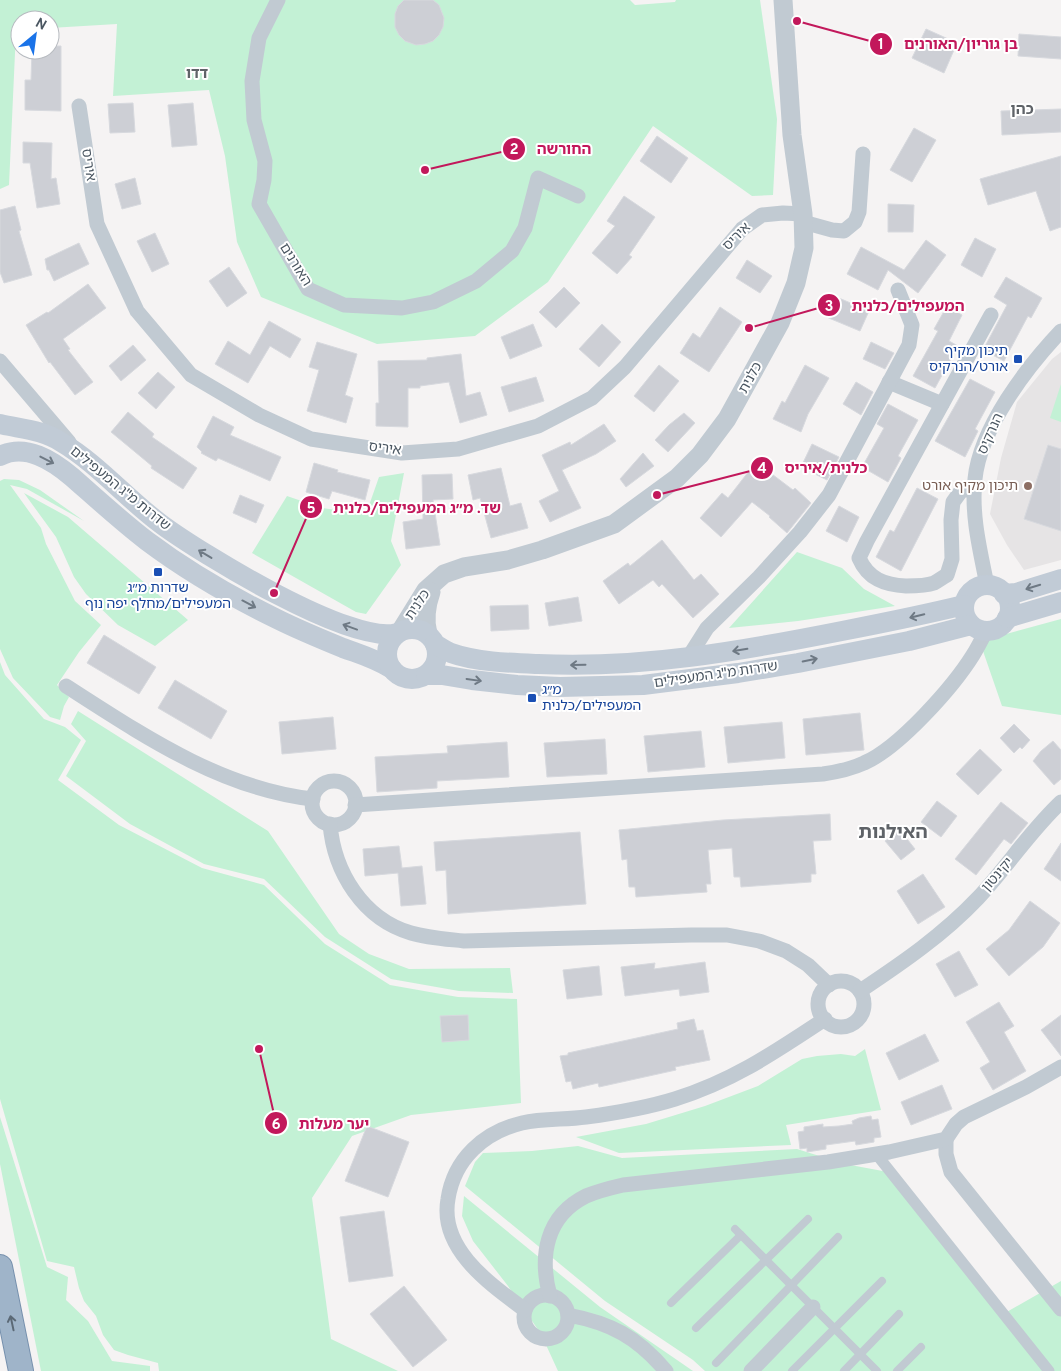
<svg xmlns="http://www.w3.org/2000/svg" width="1061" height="1371" font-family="Overpass,'Noto Sans Hebrew',sans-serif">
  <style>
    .education { fill: #e6e4e5 }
    .green { fill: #c3f1d5 }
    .building { fill: #cdcfd5; stroke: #d7d9de }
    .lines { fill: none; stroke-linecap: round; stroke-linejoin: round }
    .trunk-casing { stroke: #7690ad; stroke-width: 26 }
    .service { stroke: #c1cad2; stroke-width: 8 }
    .pedestrian { stroke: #c1cad2; stroke-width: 11 }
    .minor { stroke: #c1cad2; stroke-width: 15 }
    .tertiary { stroke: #c1cad2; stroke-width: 19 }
    .secondary { stroke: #c1cbd6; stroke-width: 20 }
    .trunk { stroke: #9fb4c9; stroke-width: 24 }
    .oneway { stroke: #6e7984 }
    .oneway2 { stroke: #5b6976 }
    .transit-dot { fill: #1a4fb4; stroke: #fff; stroke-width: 2 }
    .education-dot { fill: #8d6e63; stroke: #fff; stroke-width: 2 }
    .labels { text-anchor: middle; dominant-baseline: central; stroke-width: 4; stroke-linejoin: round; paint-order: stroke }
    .street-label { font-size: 14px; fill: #4a5661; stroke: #fff }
    .transit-label { font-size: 14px; fill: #164399; stroke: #fff; text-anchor: end }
    .education-label { font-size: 14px; fill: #785e54; stroke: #fff; text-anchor: end }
    .neighbourhood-label { font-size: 15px; font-weight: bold; fill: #5f6368; stroke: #fff }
    .district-label { font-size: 19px; font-weight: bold; fill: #5f6368; stroke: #fff }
    .leader { fill: none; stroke: #c2185b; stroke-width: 2 }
    .callout-dot { fill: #c2185b; stroke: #fff; stroke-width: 2 }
    .mark-label { font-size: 15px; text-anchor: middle; font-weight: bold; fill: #fff }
    .callout-label { font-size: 15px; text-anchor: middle; font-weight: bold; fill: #c2185b; stroke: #fff; stroke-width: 4; stroke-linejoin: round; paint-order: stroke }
  </style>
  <rect width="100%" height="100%" fill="#f5f3f3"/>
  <path class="education" d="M1061,352V560L1024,570L1007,545L990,514L1001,458L1017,402L1052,359Z"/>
  <g class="green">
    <path d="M0,0H630L635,5L675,2L676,0H760L777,119L773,195L752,196L653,126L548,282L475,336L377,344L261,297L237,242L225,156L209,90L113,96L117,24L50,28V20H20V30L16,31L9,185L0,189Z"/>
    <path d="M1061,384V422L1050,418Z"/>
    <path d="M404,473L391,541L401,565L366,614L356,612L252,553L287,496L322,508L366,514L379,477Z"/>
    <path d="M4,479L19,480L40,490L84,521L27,489L10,485L41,528L46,544L75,601L101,625L79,652L57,685L69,697L64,706L60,720L50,717L13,678L0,649V481Z"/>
    <path d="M24,493L68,517L188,620L155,646L118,625L86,594L74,577L56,537Z"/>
    <path d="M797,552L842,568L864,589L895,606L798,621L729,628Z"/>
    <path d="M1061,619V715L1002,706L983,651L973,643Z"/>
    <path d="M0,662L5,675L44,719L65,727L81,740L58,780L119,825L202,868L264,885L325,944L390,985L458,997L517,999L521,1103L411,1115L352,1136L312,1198L331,1339L398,1371H159L158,1363L128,1355L114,1350L103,1335L96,1316L84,1301L79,1288L74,1267L47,1261L0,1099Z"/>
    <path d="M78,711L268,831L339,934L369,954L409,969L510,968L513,993L459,991L391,979L325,937L264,879L204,864L130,824L66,776L86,741L71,724Z"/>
    <path d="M865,1049L881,1110L786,1125L791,1145L619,1153L576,1137L646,1124L705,1106L758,1086L802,1059L817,1056L841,1054L855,1056Z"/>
    <path d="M0,1117L47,1267L68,1277L66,1300L88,1321L112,1361L150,1366V1371H41L0,1164Z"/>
    <path d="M578,1146L622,1158L797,1149L845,1164L888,1172L1005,1313L1061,1281V1371H705L693,1360L605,1301L465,1186L475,1162L483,1153L532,1151Z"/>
    <path d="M464,1196L600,1307L693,1371H558L541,1334L508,1286L473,1241L462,1216Z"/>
  </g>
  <g class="building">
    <path d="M404,0H433L439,5L444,18L443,27L439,35L433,41L425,44L416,45L405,41L399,35L395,27V14L398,6Z"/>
    <path d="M926,29L957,43L944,73L912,58Z"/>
    <path d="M1019,34L1061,37V59L1018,56Z"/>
    <path d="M50,46H61V111L25,110V80H31L32,50H50Z"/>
    <path d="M133,103L135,132L110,133L108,104Z"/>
    <path d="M193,103L197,145L172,147L168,105Z"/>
    <path d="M1061,109V132L1002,135L1001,111Z"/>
    <path d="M914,128L936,140L912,182L890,170Z"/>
    <path d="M657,136L688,158L671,183L640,161Z"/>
    <path d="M23,142L52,143L51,179L56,178L60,204L37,208L30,163H23Z"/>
    <path d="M1061,156V227L1050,231L1036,191L988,205L980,179Z"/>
    <path d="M135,178L141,204L122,209L115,184Z"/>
    <path d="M624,196L655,217L629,255L632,257L617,274L592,253L615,226L607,221Z"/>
    <path d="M888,204L914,205L913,232H888Z"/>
    <path d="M15,206L21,230L19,231L32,275L4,283L0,272V210Z"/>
    <path d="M155,233L169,264L152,272L137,241Z"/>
    <path d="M975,238L996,249L982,277L961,265Z"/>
    <path d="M926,240L946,255L918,293L888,270L878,290L847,274L861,247L904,270Z"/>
    <path d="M79,243L89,264L54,281L49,270H47L45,259Z"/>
    <path d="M747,260L772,276L760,293L736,278Z"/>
    <path d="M229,267L247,293L227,307L209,281Z"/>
    <path d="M1006,277L1042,298L1031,318L1028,316L1004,361L983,350L1007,305L994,297Z"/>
    <path d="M88,284L106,308L63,339L70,349L68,350L93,382L75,395L50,362L49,363L26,325L47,312L48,313Z"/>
    <path d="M564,287L580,303L556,328L539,312Z"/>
    <path d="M832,295L869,311L860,331L824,316Z"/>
    <path d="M947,306L962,315L949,341L958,346L935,388L913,376L938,331L934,329Z"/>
    <path d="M720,307L742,322L709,372L680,353L693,333L700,338Z"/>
    <path d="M269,321L301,339L290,358L270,346L248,383L215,364L228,341L250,355Z"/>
    <path d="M533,324L542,346L510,359L501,337Z"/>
    <path d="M602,324L621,342L599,367L579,349Z"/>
    <path d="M317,342L357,354L345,395L353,398L346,423L307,411L319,370L309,367Z"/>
    <path d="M871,342L894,353L885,369L863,359Z"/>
    <path d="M133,345L146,360L121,381L109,366Z"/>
    <path d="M461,354L466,396L480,392L487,415L460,423L449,382L420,386V388H408V427L376,426V403H379L378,361L427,360V358Z"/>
    <path d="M659,365L679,381L654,412L634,396Z"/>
    <path d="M805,365L829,378L808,414L801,432L773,419L782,401L785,403Z"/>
    <path d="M158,372L175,387L156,409L138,393Z"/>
    <path d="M536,377L544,401L509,412L501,387Z"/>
    <path d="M970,379L995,392L975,429L978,431L965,457L935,441Z"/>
    <path d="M856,382L873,392L861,415L843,404Z"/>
    <path d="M888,404L918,420L898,456L901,458L888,482L862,467L884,428L877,424Z"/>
    <path d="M128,412L154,434L152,437L197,468L183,489L151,468L152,466L111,432Z"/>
    <path d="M684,413L695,423L668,452L655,440L669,425Z"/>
    <path d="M213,416L234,427L230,435L281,457L270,481L218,458L216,461L201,453L202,452L197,447Z"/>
    <path d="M604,424L616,441L596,454L562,470L581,508L550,522L539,501L559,491L542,455L570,442L571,445Z"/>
    <path d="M812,444L839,457L827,480L801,467Z"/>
    <path d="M1048,445L1061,449V531L1024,519Z"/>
    <path d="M643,453L654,466L626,487L620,479Z"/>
    <path d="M756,462L793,490L795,488L811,503L787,533L769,517L770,516L752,502L721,537L700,518L722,493L728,498Z"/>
    <path d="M314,463L338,470L337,472L370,480L365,500L332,491L329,499L306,492Z"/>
    <path d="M501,468L510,506L521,503L528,528L491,538L480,498L473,500L468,475Z"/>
    <path d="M452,474L453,499L433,500L440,545L406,549L403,522L423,519L422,475Z"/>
    <path d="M917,488L938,499L901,571L876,557L890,530L894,532Z"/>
    <path d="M240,495L264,505L256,523L233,513Z"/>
    <path d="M839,506L859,517L847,542L826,531Z"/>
    <path d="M662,540L694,580L701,574L719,594L693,618L662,584L659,587L653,580L619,604L603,581L628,563L630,566Z"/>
    <path d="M578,597L582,621L549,626L545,603Z"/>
    <path d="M528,605L529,629L491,631L490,606Z"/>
    <path d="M104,635L156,667L139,694L87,663Z"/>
    <path d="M175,680L227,711L211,739L158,708Z"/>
    <path d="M860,713L864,750L806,755L803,719Z"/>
    <path d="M333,717L336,749L282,754L279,722Z"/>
    <path d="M782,722L785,758L728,763L724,727Z"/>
    <path d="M1014,724L1030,740L1022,749L1020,747L1014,753L1000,738Z"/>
    <path d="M701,731L705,767L648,772L644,736Z"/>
    <path d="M605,739L607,774L547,777L544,743Z"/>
    <path d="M1053,741L1061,750V779L1054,785L1033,761L1041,751Z"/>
    <path d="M507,742L509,777L437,781V788L377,792L375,757L448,753L447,746Z"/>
    <path d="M980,749L1002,770L978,795L956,774Z"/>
    <path d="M937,801L957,816L941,837L921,822Z"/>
    <path d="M1001,802L1028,823L1011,844L1004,839L976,875L955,859Z"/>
    <path d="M830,814L831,840L813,841L816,874H811V882L741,887L740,877H734L732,848L708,850L711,884H706L707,892L636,897L635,887H629L627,859L622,860L619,830L723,820Z"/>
    <path d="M900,830L915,849L901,860L885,841Z"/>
    <path d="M580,832L586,904L448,914L446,870L436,871L434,842Z"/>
    <path d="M1061,843V881L1044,869Z"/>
    <path d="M399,846L402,868L422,866L426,904L401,906L398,873L365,876L363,849Z"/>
    <path d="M923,874L945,907L918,924L897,891Z"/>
    <path d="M1030,901L1060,923L1043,947L1009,976L986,949L1009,930Z"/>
    <path d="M959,951L978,985L955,997L936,964Z"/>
    <path d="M705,962L709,992L680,996L679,989L625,996L621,967L655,963L654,969Z"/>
    <path d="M599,966L602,995L567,999L563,970Z"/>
    <path d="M999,1002L1014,1026L1004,1032L1026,1071L993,1090L980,1068L990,1062L966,1022Z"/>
    <path d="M468,1015L469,1040L442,1042L440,1016Z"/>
    <path d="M1061,1015V1056L1041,1030Z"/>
    <path d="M694,1019L697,1031L703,1030L710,1060L675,1067L676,1070L599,1087L598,1083L573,1089L571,1081L566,1082L560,1056L568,1055V1053L678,1029L677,1023Z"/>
    <path d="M925,1034L939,1061L899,1080L886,1053Z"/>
    <path d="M942,1085L952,1109L911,1125L901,1102Z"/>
    <path d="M871,1116L872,1120L878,1119L881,1137L874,1138V1142L856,1145L855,1141L833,1144L826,1145V1149L807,1152V1148L800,1149L798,1132L804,1131V1127L823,1124V1127L839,1126L853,1124L852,1121L859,1118Z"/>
    <path d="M367,1126L409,1142L388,1197L345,1181Z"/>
    <path d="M384,1211L393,1276L349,1282L340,1217Z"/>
    <path d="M404,1286L447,1340L413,1367L370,1314Z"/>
  </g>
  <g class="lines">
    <defs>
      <path id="trunk" d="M0,1267L21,1371"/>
    </defs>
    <use href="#trunk" class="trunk-casing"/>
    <g class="service">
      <path d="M735,1229L877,1371"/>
      <path d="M671,1303L741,1235"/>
      <path d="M696,1328L808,1219"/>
      <path d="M716,1363L838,1237"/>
      <path d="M792,1371L882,1281"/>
      <path d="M844,1371L899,1314"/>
      <path d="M897,1371L921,1347"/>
    </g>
    <path class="pedestrian" d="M877,1155L1049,1371"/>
    <g class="minor">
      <path d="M278,0L259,38L252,81L254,120L265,161L264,180L259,204L308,289L344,305L402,308L433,302L476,281L512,251L525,228L538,178L578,196"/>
      <path d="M79,106L97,224L137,311L191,375L259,415L311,439L402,453L458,449L538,426L592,398L625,367L742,229L762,215L783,213L803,214"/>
      <path d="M803,222L832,230L844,231L855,222L859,212L863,154"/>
      <path d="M0,361L69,442"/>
      <path d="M889,382L942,404"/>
      <path d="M975,488L961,491L953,502L951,520L952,559L947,575C943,577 938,581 934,583C926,586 915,586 906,586C885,585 868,579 859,558L867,541L991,315"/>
      <path d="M987,585C980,550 971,515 975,479C980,428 1027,367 1061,331"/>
      <path d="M688,658L707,628L759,577L800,532L829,495L909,345L912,325L898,290"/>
      <path d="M66,686C141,734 221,789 313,799"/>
      <circle cx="334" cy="803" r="22"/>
      <path d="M355,805L823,774C837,772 851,769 864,763C899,748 953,687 973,655C978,647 982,639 986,631"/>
      <path d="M330,824C334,872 363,919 411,933C428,938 446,939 464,941L691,935H727L759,941L786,951L808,965L829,985"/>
      <circle cx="841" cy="1004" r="23"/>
      <path d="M860,991C902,963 943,935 978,898C1007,867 1030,831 1061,802"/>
      <path d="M946,1139V1154L951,1172L1061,1309"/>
      <circle cx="546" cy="1317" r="22"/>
      <path d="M550,1296C539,1256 546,1216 586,1196C598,1191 610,1188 623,1185L828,1162L889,1152L946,1139L956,1124L964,1117L1026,1087L1061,1067"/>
      <path d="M525,1310C490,1284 439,1249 448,1199C454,1159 484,1132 522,1123C543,1118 565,1120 586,1117C616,1113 646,1108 675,1099C733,1081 775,1052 825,1019"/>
      <path d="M568,1315C611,1323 637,1337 666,1371"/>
      <path d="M751,1371L813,1307"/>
    </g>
    <g class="tertiary">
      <path d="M400,632L426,590L444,574L464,567L508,560L542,550L614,524L677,478L700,455L727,419L780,323L796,283L804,248L803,214L792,135L783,0"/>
      <path d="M428,634C424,619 426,606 431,592"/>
    </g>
    <g class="secondary">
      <path d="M0,424C21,429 43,430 61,442C98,464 126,498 161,524C200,553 352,646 397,633"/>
      <path d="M0,456C26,443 53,461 72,477C97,499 121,521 147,541C187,571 232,597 277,619C299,630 321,639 343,648C362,655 374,658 392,669"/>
      <circle cx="987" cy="608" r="23"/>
      <path d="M1004,594L1016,593L1061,579"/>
      <path d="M1007,618L1061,602"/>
      <circle cx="412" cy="654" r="25"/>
      <path d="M435,644C440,647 446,651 451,653C476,662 511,663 538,664C640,669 741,651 842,631C883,623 923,615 964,605"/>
      <path d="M426,675H442L472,680L517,685L560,687L643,685L738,673L798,663L909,641L971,625"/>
    </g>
    <use href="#trunk" class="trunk"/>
  </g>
  <defs><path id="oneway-shaft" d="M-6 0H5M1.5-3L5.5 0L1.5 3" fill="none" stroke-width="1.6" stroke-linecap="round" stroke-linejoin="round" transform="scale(1.25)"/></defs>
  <g class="oneway">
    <use href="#oneway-shaft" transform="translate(47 460) rotate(27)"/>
    <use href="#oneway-shaft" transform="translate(205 554) rotate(-149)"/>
    <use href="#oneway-shaft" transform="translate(1033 587) rotate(163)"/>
    <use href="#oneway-shaft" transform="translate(249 604) rotate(28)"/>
    <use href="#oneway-shaft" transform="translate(917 616) rotate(166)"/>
    <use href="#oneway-shaft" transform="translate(350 627) rotate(-160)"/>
    <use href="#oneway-shaft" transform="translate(740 650) rotate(171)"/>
    <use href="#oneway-shaft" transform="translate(810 660) rotate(-12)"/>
    <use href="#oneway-shaft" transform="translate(578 665) rotate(179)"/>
    <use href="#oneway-shaft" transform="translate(474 680) rotate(8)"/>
  </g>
  <use class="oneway2" href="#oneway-shaft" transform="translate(12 1323) rotate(-102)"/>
  <g class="transit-dot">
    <rect x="1013" y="354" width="10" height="10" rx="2.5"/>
    <rect x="153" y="567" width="10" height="10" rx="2.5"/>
    <rect x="527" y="693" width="10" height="10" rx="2.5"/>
  </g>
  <circle class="education-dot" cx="1028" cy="486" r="5"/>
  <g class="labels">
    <g class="street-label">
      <text transform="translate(88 165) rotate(81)">איריס</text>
      <text transform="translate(737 237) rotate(-45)">איריס</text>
      <text transform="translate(295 265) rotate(58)">האורנים</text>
      <text transform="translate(751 378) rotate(-61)">כלנית</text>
      <text transform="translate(991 434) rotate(-66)">הנרקיס</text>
      <text transform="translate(385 449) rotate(7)">איריס</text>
      <text transform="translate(120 489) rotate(39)">שדרות מ"ג המעפילים</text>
      <text transform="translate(418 605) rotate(-56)">כלנית</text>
      <text transform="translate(716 675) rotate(-8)">שדרות מ"ג המעפילים</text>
      <text transform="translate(998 875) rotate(-49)">יקינטון</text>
    </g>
    <g class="transit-label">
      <text x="1008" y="351">תיכון מקיף<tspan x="1008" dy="16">אורט/הנרקיס</tspan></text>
      <text x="158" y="588" text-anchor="middle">שדרות מ״ג<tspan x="158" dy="16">המעפילים/מחלף יפה נוף</tspan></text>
      <text x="542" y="690" text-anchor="start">מ״ג<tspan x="542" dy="16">המעפילים/כלנית</tspan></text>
    </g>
    <g class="education-label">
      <text x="1018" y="486">תיכון מקיף אורט</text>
    </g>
    <g class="neighbourhood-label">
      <text x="197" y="74">דדו</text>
      <text x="1022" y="110">כהן</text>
    </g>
    <g class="district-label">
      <text x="893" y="833">האילנות</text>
    </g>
  </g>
  <path class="leader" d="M797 21L881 44M425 170L514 149M749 328L829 305M657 495L762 468M274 593L311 507M259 1049L276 1123"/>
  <g class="callout-dot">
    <circle cx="797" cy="21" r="5"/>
    <circle cx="425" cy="170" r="5"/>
    <circle cx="749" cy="328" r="5"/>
    <circle cx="657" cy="495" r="5"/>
    <circle cx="274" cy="593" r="5"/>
    <circle cx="259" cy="1049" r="5"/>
    <circle cx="881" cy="44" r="12"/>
    <circle cx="514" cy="149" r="12"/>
    <circle cx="829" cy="305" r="12"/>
    <circle cx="762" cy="468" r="12"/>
    <circle cx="311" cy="507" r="12"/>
    <circle cx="276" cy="1123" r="12"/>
  </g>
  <g class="mark-label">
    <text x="881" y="49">1</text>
    <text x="514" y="154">2</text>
    <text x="829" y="311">3</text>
    <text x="762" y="473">4</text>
    <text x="311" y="513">5</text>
    <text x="276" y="1129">6</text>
  </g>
  <g class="callout-label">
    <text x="961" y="49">בן גוריון/האורנים</text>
    <text x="564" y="154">החורשה</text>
    <text x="908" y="311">המעפילים/כלנית</text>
    <text x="826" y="473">כלנית/איריס</text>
    <text x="417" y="513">שד. מ״ג המעפילים/כלנית</text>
    <text x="334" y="1129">יער מעלות</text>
  </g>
  <g transform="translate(35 35) rotate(29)"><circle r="24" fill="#ffffff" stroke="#b7bbc0"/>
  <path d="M0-4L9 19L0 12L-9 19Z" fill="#1a73e8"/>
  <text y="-8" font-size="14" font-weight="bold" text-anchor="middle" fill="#4a5661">N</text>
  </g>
</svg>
